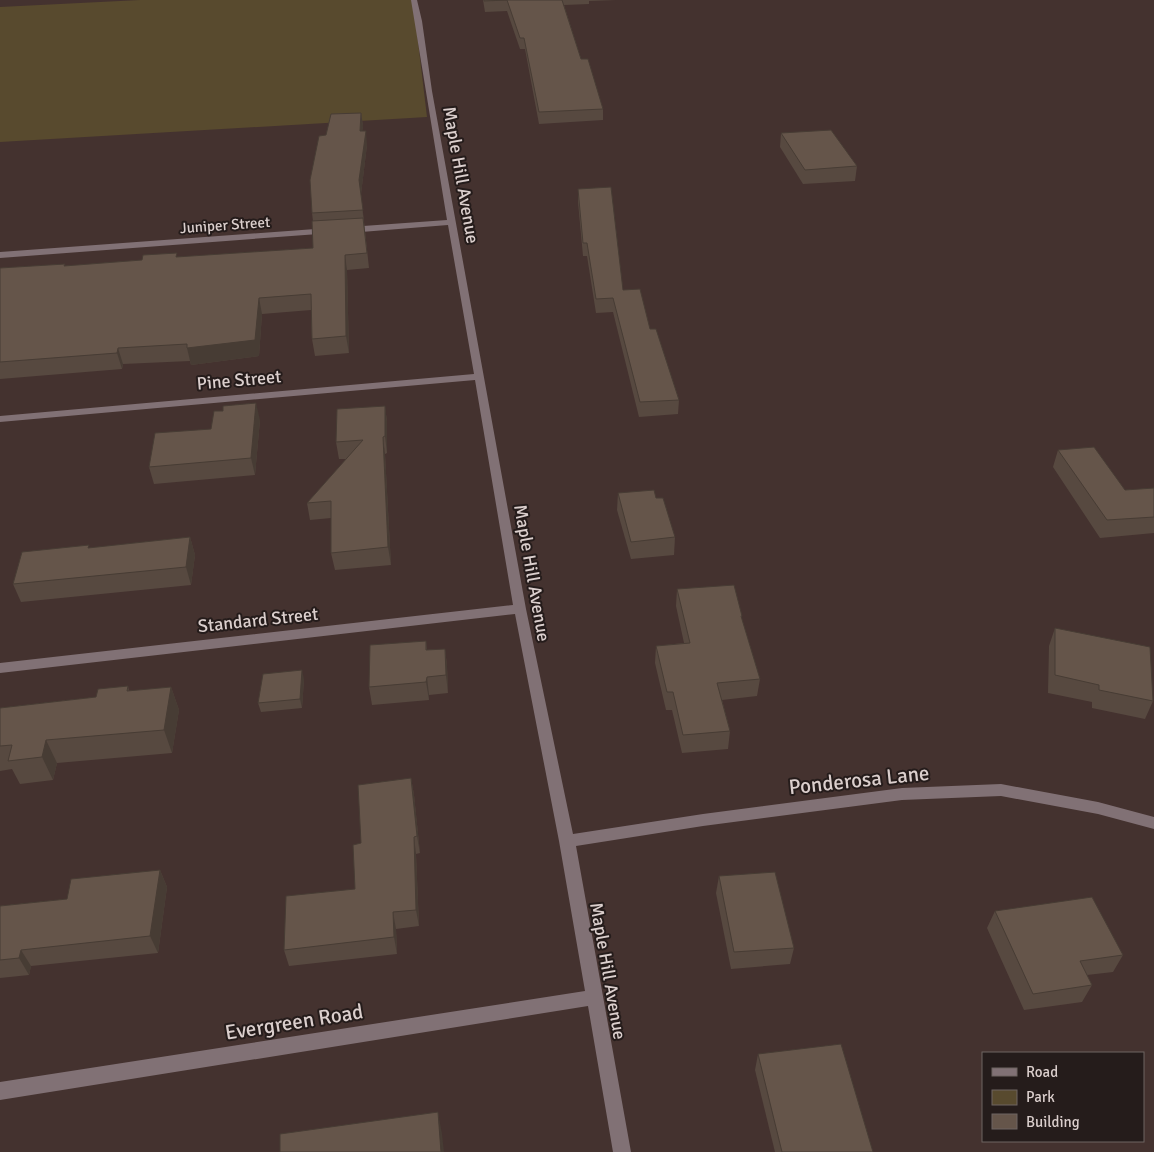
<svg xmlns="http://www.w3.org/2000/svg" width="1154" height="1152" font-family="Signika,sans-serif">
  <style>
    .green { fill: #584a2e }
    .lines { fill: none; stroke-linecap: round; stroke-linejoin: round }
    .minor { fill: #817175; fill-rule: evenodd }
    .wall { fill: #574940 }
    .shaded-wall { fill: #473c34 }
    .building { fill: #65554a; stroke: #473c34 }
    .labels { text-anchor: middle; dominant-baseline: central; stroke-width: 4; stroke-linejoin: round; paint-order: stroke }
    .far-street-label { font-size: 15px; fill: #dbcfcd; stroke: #251c1b }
    .street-label { font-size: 18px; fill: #dbcfcd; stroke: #251c1b }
    .near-street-label { font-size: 21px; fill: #dbcfcd; stroke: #251c1b }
  </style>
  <rect width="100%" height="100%" fill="#44322f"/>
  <path class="green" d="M140,0H413L427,117L0,142V7Z"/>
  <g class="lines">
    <g class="minor">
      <path d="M411,0H417L422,21L432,91L526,609L573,834L703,814L902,788L1001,784L1098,802L1154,817V829L1098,814L1001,796L902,800L703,826L576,846L631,1152H613L588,1006L0,1100V1082L585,991L559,841L515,614L0,673V663L513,605L475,380L0,422V416L474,374L448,225L349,233L345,230L349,227L447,220Z"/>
      <path d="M329,228L332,229V233L0,258V252Z"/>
    </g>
  </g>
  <g class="wall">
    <path d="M483,0H616L589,1V4L564,5L581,59L603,109V120L539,124L525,49H520L507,11L485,12Z"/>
    <path d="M361,113L363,126L362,131L367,145L361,194L369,268L347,270L349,353L315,356L312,339L311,310L262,314L259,356L191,365L190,361L123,364L122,369L0,379V268L66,266L178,257L313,248V221L312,213L326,135Z"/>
    <path d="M781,133L857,166L855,181L803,184L780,147Z"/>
    <path d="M578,189L623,290L650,329L679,400L678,414L639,417L613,312L596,313L587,256H583L578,202Z"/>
    <path d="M385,406L387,422V453L385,454L391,565L335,570L331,553V518L310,520L307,503L347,459H339L336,442Z"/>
    <path d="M260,420L255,475L154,484L149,467L211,429Z"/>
    <path d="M1058,450L1125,490L1154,488V533L1100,538L1053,467Z"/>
    <path d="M618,493L656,498L675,537L674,555L631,559L617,510Z"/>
    <path d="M190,537L195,555L191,585L21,602L13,584L90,548Z"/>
    <path d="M677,589L742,616V620L760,679L757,696L722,700L730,731L728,749L682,753L672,710H666L655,663L656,646L684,643L676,606Z"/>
    <path d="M1055,628L1153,701L1145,719L1092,708V702L1048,693L1049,646Z"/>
    <path d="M426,641L427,650L445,649L447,666L448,693L429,695V700L372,705L369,687Z"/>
    <path d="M304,679L302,708L261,712L258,703Z"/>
    <path d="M128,686L129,691L171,687L179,710L172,753L57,763L53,780L20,784L12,769L0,771V708L96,697Z"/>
    <path d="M411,778L414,795L420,853L416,854L419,926L396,929L397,954L289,966L284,950L355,889L361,843Z"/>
    <path d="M160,870L167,887L158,953L31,966L29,975L0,978V906L67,899Z"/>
    <path d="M719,876L794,948L790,964L731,969L716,893Z"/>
    <path d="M995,911L1123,955L1113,972L1087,975L1092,985L1082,1002L1024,1010L987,928Z"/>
    <path d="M758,1054L873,1152H775L755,1070Z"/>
  </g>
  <g class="shaded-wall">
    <path d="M361,113L363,126L361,145L360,131Z"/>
    <path d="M366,131L367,145L361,194L364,224L359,180Z"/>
    <path d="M345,255L347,270L349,353L346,336Z"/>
    <path d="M259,298L262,314L259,356L191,365L187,348Z"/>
    <path d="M118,348L123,364L122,369L117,353Z"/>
    <path d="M256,403L260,420L255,475L251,458Z"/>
    <path d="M385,406L387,422V453L385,436Z"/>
    <path d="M383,437L385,454L391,565L388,547Z"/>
    <path d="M190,537L195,555L191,585L186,567Z"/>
    <path d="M445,649L447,666L448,693L446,675Z"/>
    <path d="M302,670L304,679L302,708L300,699Z"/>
    <path d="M427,677L429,695V700L426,682Z"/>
    <path d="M171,687L179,710L172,753L164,730Z"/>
    <path d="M46,740L57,763L53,780L42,757Z"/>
    <path d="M411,778L414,795L420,853L417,836Z"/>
    <path d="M414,837L416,854L419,926L416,910Z"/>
    <path d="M160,870L167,887L158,953L150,936Z"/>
    <path d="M393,912L396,929L397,954L394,937Z"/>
    <path d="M21,950L31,966L29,975L19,958Z"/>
    <path d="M438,1112L442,1134L444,1152H441Z"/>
  </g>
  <g class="building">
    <path d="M484,0H562L581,59H588L603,109L539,112L524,38H520L507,0L484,1Z"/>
    <path d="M361,113L360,131H366L359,180L363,210L312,213L310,180L319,136L326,135L331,114Z"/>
    <path d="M831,130L857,166L805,170L781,133Z"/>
    <path d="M611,187L623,290L640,289L650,329H656L679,400L640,402L613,298L596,299L587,243H583L578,189Z"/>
    <path d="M363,218L367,253L345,255L346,336L312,339L311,294L259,298L255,340L187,348V344L118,348L117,353L0,362V268L65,264L64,266L142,260L143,255L177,253L176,257L313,248L312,221Z"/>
    <path d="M256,403L251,458L149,467L155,433L211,429L214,411H223V406Z"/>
    <path d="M385,406V436L383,437L388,547L331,553V501L307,503L363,440L336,442L337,409Z"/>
    <path d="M1094,447L1125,490L1154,488V517L1107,520L1058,450Z"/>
    <path d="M654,490L656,498H663L675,537L631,542L618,493Z"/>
    <path d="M190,537L186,567L13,584L22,552L89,545L88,548Z"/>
    <path d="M734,585L742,616H741L760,679L717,683L730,731L683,735L673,692H667L656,646L690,643L677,589Z"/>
    <path d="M1055,628L1150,647L1153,701L1099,690V685L1055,675Z"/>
    <path d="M426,641V650L445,649L446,675L427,677L426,682L369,687L370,645Z"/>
    <path d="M302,670L300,699L258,703L263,674Z"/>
    <path d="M128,686L127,691L171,687L164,730L46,740L42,757L8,761L12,745L0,746V708L96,697L98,689Z"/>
    <path d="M411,778L417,836L414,837L416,910L393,912L394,937L284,950L286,896L355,889L353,845L361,843L358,785Z"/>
    <path d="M160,870L150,936L21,950L19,958L0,960V906L67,899L71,879Z"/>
    <path d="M775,872L794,948L734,952L719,876Z"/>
    <path d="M1092,897L1123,955L1080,961L1092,985L1033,994L995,911Z"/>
    <path d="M841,1044L873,1152H782L758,1054Z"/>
    <path d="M438,1112L441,1152H280V1134Z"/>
  </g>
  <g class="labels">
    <g class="far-street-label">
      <text transform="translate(225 225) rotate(-4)">Juniper Street</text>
    </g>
    <g class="street-label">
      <text transform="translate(461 175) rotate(80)">Maple Hill Avenue</text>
      <text transform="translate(239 380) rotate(-5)">Pine Street</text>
      <text transform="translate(532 573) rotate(80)">Maple Hill Avenue</text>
      <text transform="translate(258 620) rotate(-6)">Standard Street</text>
      <text transform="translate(608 971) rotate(80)">Maple Hill Avenue</text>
    </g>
    <g class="near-street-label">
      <text transform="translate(859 780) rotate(-6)">Ponderosa Lane</text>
      <text transform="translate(294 1022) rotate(-9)">Evergreen Road</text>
    </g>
  </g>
  <rect x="982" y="1052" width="162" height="90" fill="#251c1b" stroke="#6e6462"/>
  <rect x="992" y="1068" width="25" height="8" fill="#817175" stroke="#6e6462"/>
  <text x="1026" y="1077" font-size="15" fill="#dbcfcd">Road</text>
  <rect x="992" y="1090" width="25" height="15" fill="#584a2e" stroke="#6e6462"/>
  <text x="1026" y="1102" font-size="15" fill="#dbcfcd">Park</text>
  <rect x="992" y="1114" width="25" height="15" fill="#65554a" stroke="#6e6462"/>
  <text x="1026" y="1127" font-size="15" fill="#dbcfcd">Building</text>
</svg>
